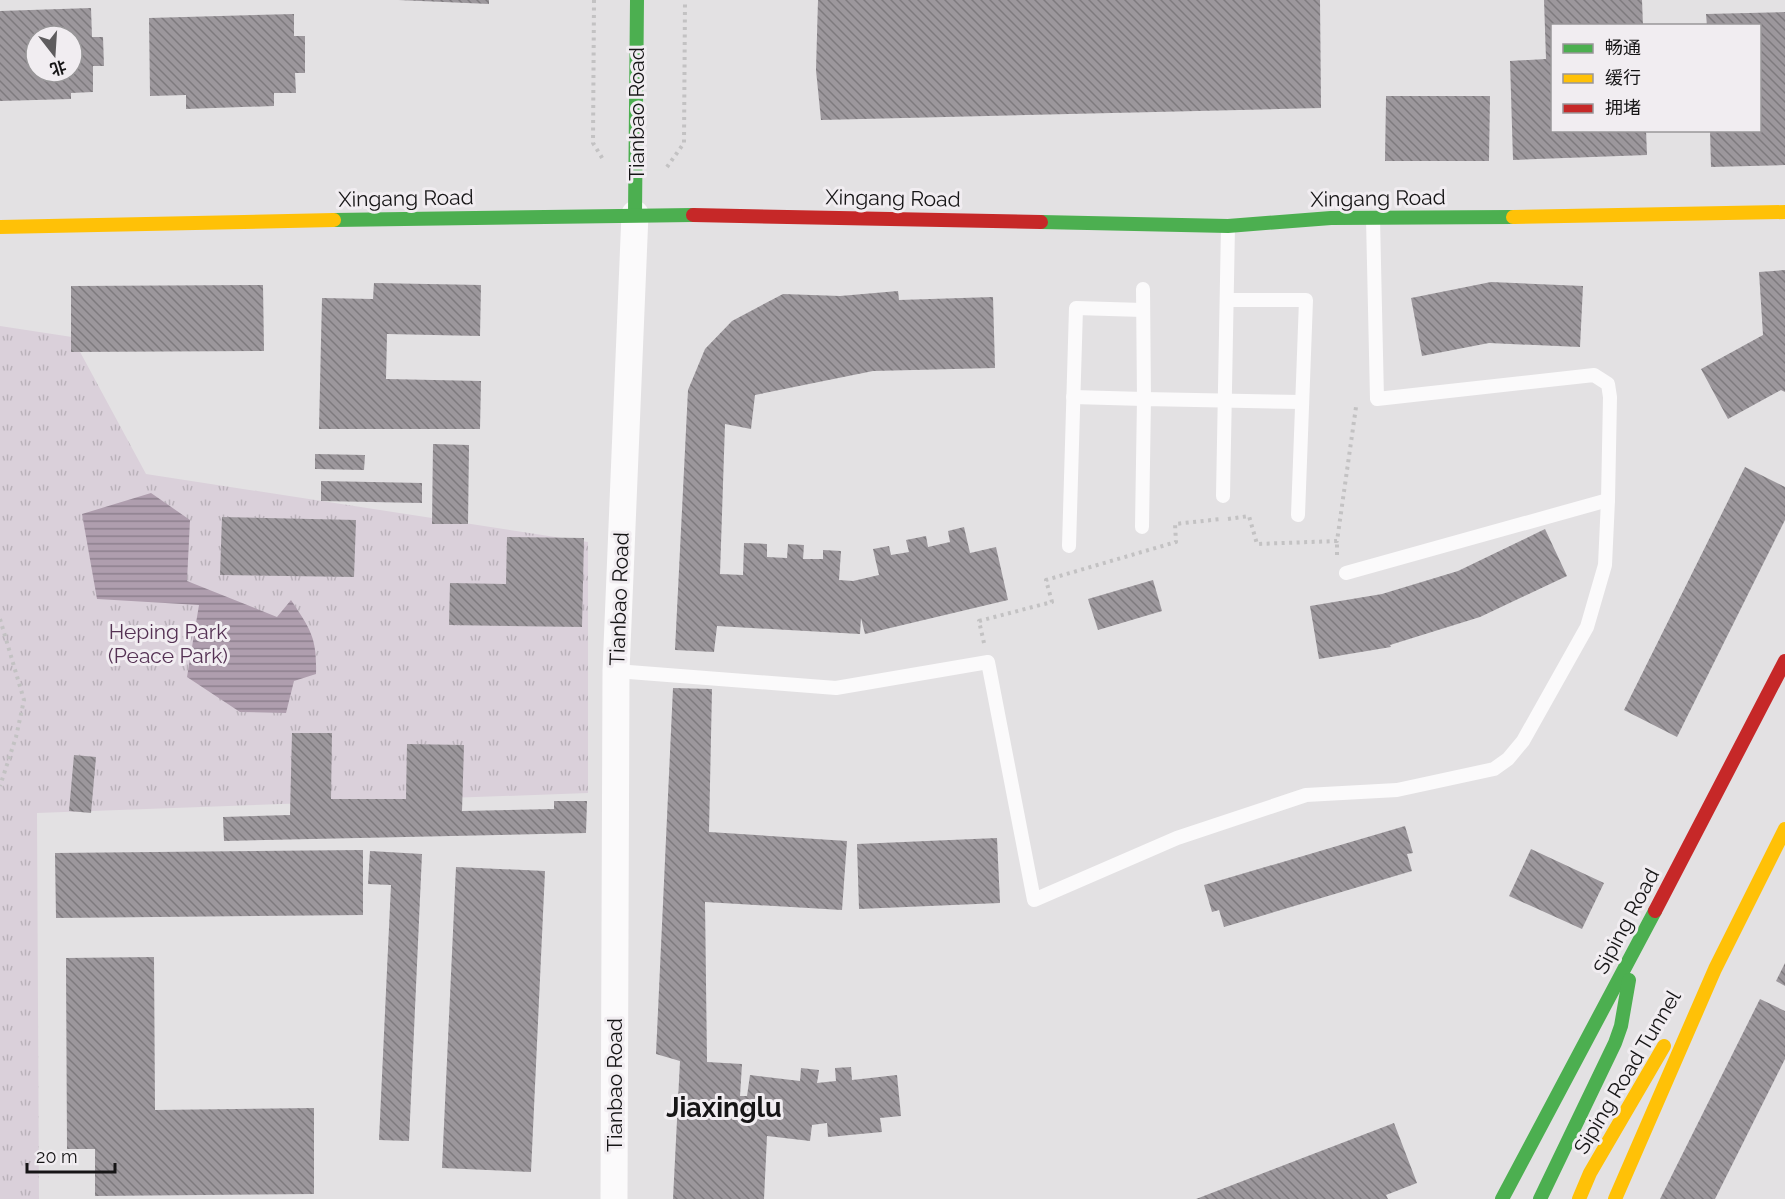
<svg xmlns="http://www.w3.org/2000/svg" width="1785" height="1199" font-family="Raleway,'Noto Sans SC',sans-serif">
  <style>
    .park { fill: url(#park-tufts) }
    .water { fill: url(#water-rules) }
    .building { fill: url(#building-back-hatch); fill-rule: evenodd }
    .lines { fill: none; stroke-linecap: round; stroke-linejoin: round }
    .path { stroke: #c3c2c3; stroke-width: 4; stroke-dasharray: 3 4.5; stroke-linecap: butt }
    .lane { stroke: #fbfafb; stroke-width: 14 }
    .street { stroke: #fbfafb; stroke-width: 27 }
    .fast { stroke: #4caf50; stroke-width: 14 }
    .slow { stroke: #ffc107; stroke-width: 14 }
    .jam { stroke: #c62828; stroke-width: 14 }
    .labels { text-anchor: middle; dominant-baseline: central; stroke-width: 6; stroke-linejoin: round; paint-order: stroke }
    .street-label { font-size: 21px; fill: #161516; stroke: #f1edf1 }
    .park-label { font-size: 21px; fill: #553254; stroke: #f1edf1 }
    .district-label { font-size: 27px; font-weight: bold; fill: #161516; stroke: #f1edf1 }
  </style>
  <defs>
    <pattern id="park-tufts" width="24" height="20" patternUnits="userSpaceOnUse" patternTransform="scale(1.5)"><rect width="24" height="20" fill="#dad0da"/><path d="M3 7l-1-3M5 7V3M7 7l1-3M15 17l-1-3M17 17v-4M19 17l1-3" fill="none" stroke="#bab2ba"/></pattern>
    <pattern id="water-rules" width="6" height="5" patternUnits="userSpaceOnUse" patternTransform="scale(1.5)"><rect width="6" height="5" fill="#af9eae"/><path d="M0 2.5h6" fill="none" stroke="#8d808d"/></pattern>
    <pattern id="building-back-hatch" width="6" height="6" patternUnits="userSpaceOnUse" patternTransform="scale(1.5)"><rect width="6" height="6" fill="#9c979c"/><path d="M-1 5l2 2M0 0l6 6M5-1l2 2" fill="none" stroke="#7e7a7e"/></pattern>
  </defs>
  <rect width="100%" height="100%" fill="#e3e1e3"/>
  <path class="park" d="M0,326L72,337L146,474L588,542V793L37,813L39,1199H0Z"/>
  <path class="water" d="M151,493L190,520L187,581L277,617L291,600C311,630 317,638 316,674L294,681L286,713L240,712L187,677L199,605L97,599L82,514Z"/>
  <g class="building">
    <path d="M398,0H489V4Z"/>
    <path d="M818,0H1320L1321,108L821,120L816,70Z"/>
    <path d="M1544,0H1642L1643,26H1552V130H1646L1647,155L1513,160L1510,61L1546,59Z"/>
    <path d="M91,8L92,37H103L104,66H93V92L71,93V99L0,101V11ZM36,36H72V72H36Z"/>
    <path d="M1785,12V165L1711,167L1710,130H1760V26H1707L1706,14Z"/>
    <path d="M294,14V36H305V73H295L296,93H274V106L186,109V95L150,96L149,18Z"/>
    <path d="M1386,96H1490L1489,161H1385Z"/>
    <path d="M1785,270V392L1781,390L1728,419L1701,369L1763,335L1759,272Z"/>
    <path d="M1491,282L1583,286L1580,347L1489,343L1422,356L1411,298Z"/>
    <path d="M374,283L481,285L480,336L387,334L386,379L481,381L480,429H319L322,298L373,299Z"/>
    <path d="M263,285L264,351L71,352V286Z"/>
    <path d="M898,291L899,300L993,297L995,368L873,371L755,395L751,429L725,424L720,574L743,575L744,543L767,544V557L787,558L788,544L804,545L803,559H823V550L841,551L839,580L853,581L879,575L873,549L889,546L891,555L909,552L906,540L926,536L928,547L950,542L948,531L964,527L970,553L996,547L1008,600L865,634L861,618L860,634L717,626L714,652L675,650L688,390L705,349L732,321L783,294L840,296Z"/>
    <path d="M433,444L469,445L468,524H432Z"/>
    <path d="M315,454L365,455L364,470L315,469Z"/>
    <path d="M1745,467L1785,487V520L1677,737L1624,710Z"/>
    <path d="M321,481L422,483V503L321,501Z"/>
    <path d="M222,517L356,520L354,577L220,575Z"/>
    <path d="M1545,529L1567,576L1480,617L1390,645L1391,647L1319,659L1310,606L1382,594L1458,571Z"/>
    <path d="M507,537L584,538L582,627L449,625L450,583L506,584Z"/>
    <path d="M1153,580L1162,611L1098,630L1088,599Z"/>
    <path d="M673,688L712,689L709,832L847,841L842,910L705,902L707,1062L742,1064L740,1096H747L750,1075L800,1081L801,1068L819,1070L817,1083L826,1082L836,1081L835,1068L851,1067L852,1080L897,1075L901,1116L880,1118L882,1132L828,1137L827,1123L812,1125L810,1141L767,1136L764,1199H673L680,1061L656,1054Z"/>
    <path d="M292,733H332L331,799H406L407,744L464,745L462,811L554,809V801H587L586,833L224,841L223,817L290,815Z"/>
    <path d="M74,755L96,757L91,813L69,811Z"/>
    <path d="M1405,826L1413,853L1407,854L1412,871L1224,927L1219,910L1212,912L1204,885Z"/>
    <path d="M997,838L1000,903L859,909L857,844Z"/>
    <path d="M1531,849L1604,883L1582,929L1509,896Z"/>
    <path d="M363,850V915L56,918L55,853Z"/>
    <path d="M370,851L422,854L409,1141L379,1140L391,885L368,884Z"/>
    <path d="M456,867L545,871L531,1172L442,1168Z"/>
    <path d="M154,957L155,1110L314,1108V1194L95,1196V1149H67L66,958Z"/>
    <path d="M1785,963V986L1776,981Z"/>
    <path d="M1760,999L1785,1011V1059L1715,1199H1660Z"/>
    <path d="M1394,1123L1417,1183L1386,1195L1388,1199H1196Z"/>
  </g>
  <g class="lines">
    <g class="path">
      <path d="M594,0L593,143L604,161"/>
      <path d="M667,167L684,143L685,0"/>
      <path d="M1228,519L1249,516L1257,544L1337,541L1356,407"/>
      <path d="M1337,555V541"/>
      <path d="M0,619L24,700L16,737L0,786"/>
      <path d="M984,643L979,621L1052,602L1046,580L1176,542L1175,524L1221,519"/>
    </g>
    <g class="lane">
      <path d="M1227,300H1306L1298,515"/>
      <path d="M1073,397L1144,399L1143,289"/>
      <path d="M1223,496L1228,226"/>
      <path d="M1142,527L1144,399L1302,402"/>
      <path d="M1069,546L1076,308L1143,310"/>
      <path d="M1346,573L1608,500L1610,397L1608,384L1594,375L1377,399L1373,218"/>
      <path d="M616,671L836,688L988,662L1034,900L1177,838L1306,795L1397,790L1494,769L1508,759L1523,741L1587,627L1605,565L1608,500"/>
    </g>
    <path class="street" d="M614,1199L616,671L635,214"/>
    <g class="fast">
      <path d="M635,214L637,0"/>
      <path d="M334,220L693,215"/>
      <path d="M1041,222L1228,226L1331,218L1513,217"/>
      <path d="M1502,1199L1655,911"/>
      <path d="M1540,1199L1615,1043L1621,1026L1629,980"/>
    </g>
    <g class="slow">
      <path d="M1513,217L1785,212"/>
      <path d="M0,227L334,220"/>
      <path d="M1579,1199L1590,1173L1664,1046"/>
      <path d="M1615,1199L1715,969L1785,829"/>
    </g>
    <g class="jam">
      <path d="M693,215L1041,222"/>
      <path d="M1655,911L1785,661"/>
    </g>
  </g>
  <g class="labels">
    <g class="street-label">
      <text transform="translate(636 114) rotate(-90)">Tianbao Road</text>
      <text transform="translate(406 198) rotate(-1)">Xingang Road</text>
      <text transform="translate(893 198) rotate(1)">Xingang Road</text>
      <text transform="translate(1378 198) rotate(-1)">Xingang Road</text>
      <text transform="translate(619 599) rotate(-88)">Tianbao Road</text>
      <text transform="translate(1626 921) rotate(-62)">Siping Road</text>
      <text transform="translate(1627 1072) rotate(-59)">Siping Road Tunnel</text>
      <text transform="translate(614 1085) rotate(-90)">Tianbao Road</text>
    </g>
    <g class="park-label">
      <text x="168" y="631">Heping Park<tspan x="168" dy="24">(Peace Park)</tspan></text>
    </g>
    <g class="district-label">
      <text x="724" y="1107">Jiaxinglu</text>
    </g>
  </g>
  <rect x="1551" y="24" width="210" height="108" fill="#f1edf1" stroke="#999799" stroke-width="1.5"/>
  <rect x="1563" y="44" width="30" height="9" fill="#4caf50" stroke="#999799" stroke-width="1.5"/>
  <text x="1605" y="54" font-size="18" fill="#161516">畅通</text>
  <rect x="1563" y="74" width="30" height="9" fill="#ffc107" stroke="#999799" stroke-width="1.5"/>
  <text x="1605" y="84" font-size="18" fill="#161516">缓行</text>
  <rect x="1563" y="104" width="30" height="9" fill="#c62828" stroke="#999799" stroke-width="1.5"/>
  <text x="1605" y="114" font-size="18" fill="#161516">拥堵</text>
  <g transform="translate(54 54) rotate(163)"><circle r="28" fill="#f1edf1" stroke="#999799" stroke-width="1.5"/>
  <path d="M0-4.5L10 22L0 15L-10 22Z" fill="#5e5c5e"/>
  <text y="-9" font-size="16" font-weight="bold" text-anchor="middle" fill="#161516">北</text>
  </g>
  <path d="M27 1163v9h88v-9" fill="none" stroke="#161516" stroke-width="3"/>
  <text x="36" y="1163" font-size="18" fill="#161516" stroke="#f1edf1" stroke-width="4.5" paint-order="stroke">20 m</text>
</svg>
